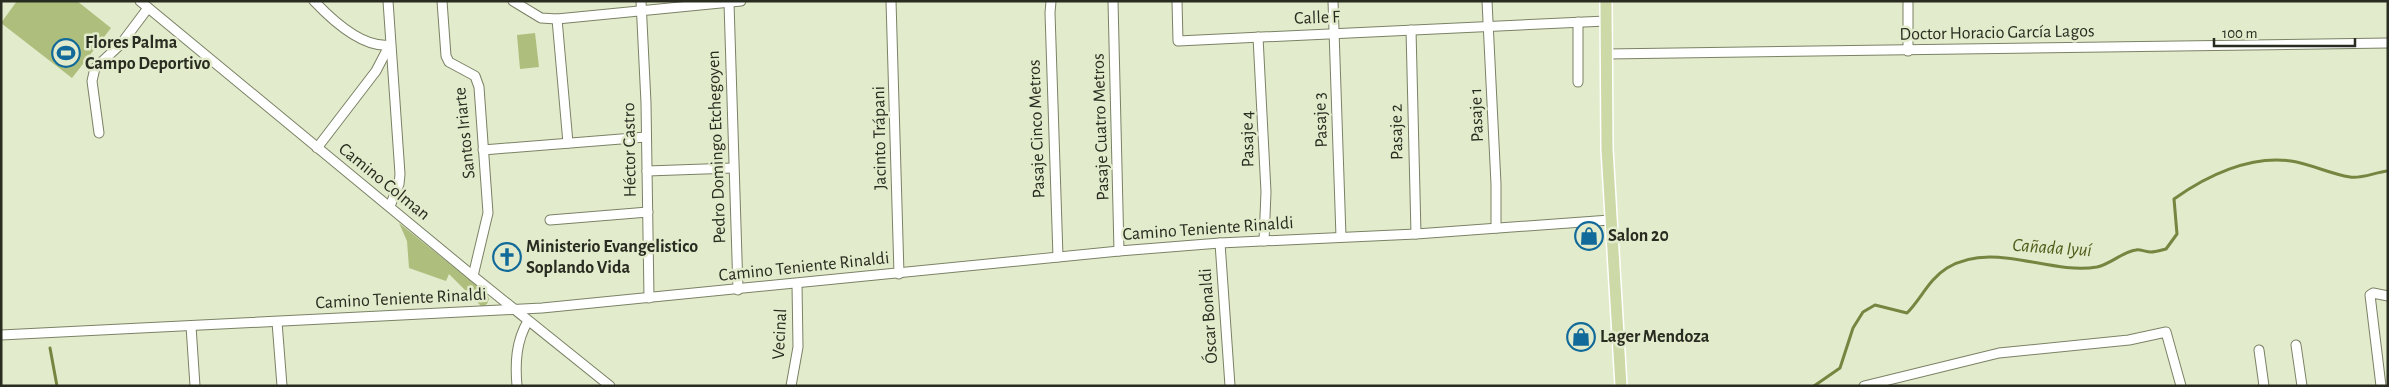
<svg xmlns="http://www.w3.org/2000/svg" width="2389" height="387" font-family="'Alegreya Sans',sans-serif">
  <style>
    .green { fill: #aebe7c }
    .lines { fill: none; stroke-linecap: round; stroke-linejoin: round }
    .stream { stroke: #768540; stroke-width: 3 }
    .minor-casing { stroke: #7a8265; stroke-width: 11 }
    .major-casing { stroke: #fff; stroke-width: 14 }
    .minor { stroke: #fff; stroke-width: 9 }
    .major { stroke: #cdd9a6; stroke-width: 11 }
    .labels { text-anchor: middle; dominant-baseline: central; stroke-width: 5; stroke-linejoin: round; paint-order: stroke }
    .street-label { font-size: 18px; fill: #292c20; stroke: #e2ebcb }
    .poi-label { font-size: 18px; font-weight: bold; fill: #292c20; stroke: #e2ebcb; text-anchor: start }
    .water-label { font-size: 19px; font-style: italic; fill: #505c19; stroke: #e2ebcb }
  </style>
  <rect width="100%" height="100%" fill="#e2ebcb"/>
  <g class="green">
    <path d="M17,1H77L111,28L72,78L1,23Z"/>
    <path d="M535,33L539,67L520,69L517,35Z"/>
    <path d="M399,223L487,294L489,299L487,304L482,307L449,274L446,281L409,268L407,241Z"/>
  </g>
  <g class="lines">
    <g class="stream">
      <path d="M50,348L57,386"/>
      <path d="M1814,386L1840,368L1853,328L1863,312L1875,305L1907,313C1921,299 1929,279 1947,268C1993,240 2048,275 2097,267C2111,264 2122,252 2136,250C2140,249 2146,252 2151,252C2156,252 2161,250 2166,249L2177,234L2174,199C2206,176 2250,155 2291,161C2311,164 2330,174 2350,177C2361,179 2376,172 2388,171"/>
    </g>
    <defs>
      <g id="minor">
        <path d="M140,1L473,276L610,386"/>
        <path d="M314,1C332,20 362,48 389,45"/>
        <path d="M388,1L400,174L399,184L390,206"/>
        <path d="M442,1L446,56L449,62L475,76L479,87L488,213L473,276"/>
        <path d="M513,1L541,18L557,19L741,1"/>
        <path d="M641,1L646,103L649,298"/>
        <path d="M891,1L899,274"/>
        <path d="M1051,1L1050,13L1058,257"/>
        <path d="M1113,1L1119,251"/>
        <path d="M1177,1L1178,41L1606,21"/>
        <path d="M1333,1L1341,237"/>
        <path d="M1487,1L1496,184V228"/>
        <path d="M1908,1V51"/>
        <path d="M729,3L738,290"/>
        <path d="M557,19L568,143"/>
        <path d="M1578,22V82"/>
        <path d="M1411,30L1416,234"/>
        <path d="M1258,37L1266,192L1264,241"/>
        <path d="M1607,54L2388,43"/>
        <path d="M99,133L92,81L95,68L121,44L148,8"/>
        <path d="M317,148L376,71L389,46"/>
        <path d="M483,150L646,137"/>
        <path d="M647,171L733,168"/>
        <path d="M550,220L648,212"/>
        <path d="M1220,243L1230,386"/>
        <path d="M277,322L282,386"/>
        <path d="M191,326L195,386"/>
        <path d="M1,335L542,308L1119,251L1220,243L1416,234L1610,220"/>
        <path d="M2296,345L2302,386"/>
        <path d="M2259,350L2264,386"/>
        <path d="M517,386C515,363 516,341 528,321"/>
        <path d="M791,386L798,347L797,284"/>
        <path d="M1864,386L1999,353L2129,340L2166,332L2181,386"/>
        <path d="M2381,386L2370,295L2373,293L2388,296"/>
      </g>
      <path id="major" d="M1606,1L1607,149L1621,386"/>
    </defs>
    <use href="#minor" class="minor-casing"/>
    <use href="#major" class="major-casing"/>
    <use href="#minor" class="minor"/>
    <use href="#major" class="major"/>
  </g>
  <defs>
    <symbol id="stadium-ring" viewBox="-11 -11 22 22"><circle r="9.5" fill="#e2ebcb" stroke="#116a9a" stroke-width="1.5"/><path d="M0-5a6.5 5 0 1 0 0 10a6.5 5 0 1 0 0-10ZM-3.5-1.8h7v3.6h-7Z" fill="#116a9a"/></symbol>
    <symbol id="shop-ring" viewBox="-11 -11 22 22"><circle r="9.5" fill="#e2ebcb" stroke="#116a9a" stroke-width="1.5"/><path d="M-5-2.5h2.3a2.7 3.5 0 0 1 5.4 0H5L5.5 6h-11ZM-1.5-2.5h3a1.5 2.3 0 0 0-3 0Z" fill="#116a9a"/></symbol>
    <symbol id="church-ring" viewBox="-11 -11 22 22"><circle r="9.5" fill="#e2ebcb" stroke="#116a9a" stroke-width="1.5"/><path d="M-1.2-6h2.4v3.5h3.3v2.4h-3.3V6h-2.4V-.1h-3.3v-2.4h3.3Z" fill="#116a9a"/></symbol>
  </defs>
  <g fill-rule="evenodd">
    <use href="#stadium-ring" x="50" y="37" width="32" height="32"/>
    <use href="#shop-ring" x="1573" y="220" width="32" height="32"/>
    <use href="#church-ring" x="491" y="241" width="32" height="32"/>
    <use href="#shop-ring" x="1565" y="321" width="32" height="32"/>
  </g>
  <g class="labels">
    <g class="street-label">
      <text transform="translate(1317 18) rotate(-2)">Calle F</text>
      <text transform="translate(1997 33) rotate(-1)">Doctor Horacio García Lagos</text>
      <text transform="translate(1477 115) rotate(-92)">Pasaje 1</text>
      <text transform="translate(1321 120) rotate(-92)">Pasaje 3</text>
      <text transform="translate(1101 127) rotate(-92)">Pasaje Cuatro Metros</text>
      <text transform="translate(1037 129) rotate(-92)">Pasaje Cinco Metros</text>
      <text transform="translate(1397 132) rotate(-91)">Pasaje 2</text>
      <text transform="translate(465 133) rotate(-96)">Santos Iriarte</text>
      <text transform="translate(880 138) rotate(-91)">Jacinto Trápani</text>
      <text transform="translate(1248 139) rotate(-91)">Pasaje 4</text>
      <text transform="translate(717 147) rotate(-92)">Pedro Domingo Etchegoyen</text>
      <text transform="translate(630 150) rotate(-91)">Héctor Castro</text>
      <text transform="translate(384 182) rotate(39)">Camino Colman</text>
      <text transform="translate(1208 229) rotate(-4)">Camino Teniente Rinaldi</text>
      <text transform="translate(804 267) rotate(-6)">Camino Teniente Rinaldi</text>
      <text transform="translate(401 299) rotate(-3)">Camino Teniente Rinaldi</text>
      <text transform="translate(1209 316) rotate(-94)">Óscar Bonaldi</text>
      <text transform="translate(780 334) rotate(-87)">Vecinal</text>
    </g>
    <g class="poi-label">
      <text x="85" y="43">Flores Palma<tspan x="85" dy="21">Campo Deportivo</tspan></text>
      <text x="1608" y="236">Salon 20</text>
      <text x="526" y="247">Ministerio Evangelistico<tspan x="526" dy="21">Soplando Vida</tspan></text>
      <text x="1600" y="337">Lager Mendoza</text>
    </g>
    <g class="water-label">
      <text transform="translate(2052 248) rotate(4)">Cañada Iyuí</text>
    </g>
  </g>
  <rect width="2389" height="387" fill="none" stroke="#292c20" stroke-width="5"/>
  <path d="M2214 38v8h141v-8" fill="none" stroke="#292c20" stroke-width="2.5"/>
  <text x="2222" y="38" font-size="15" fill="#292c20" stroke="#e2ebcb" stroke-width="4" paint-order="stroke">100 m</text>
</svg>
